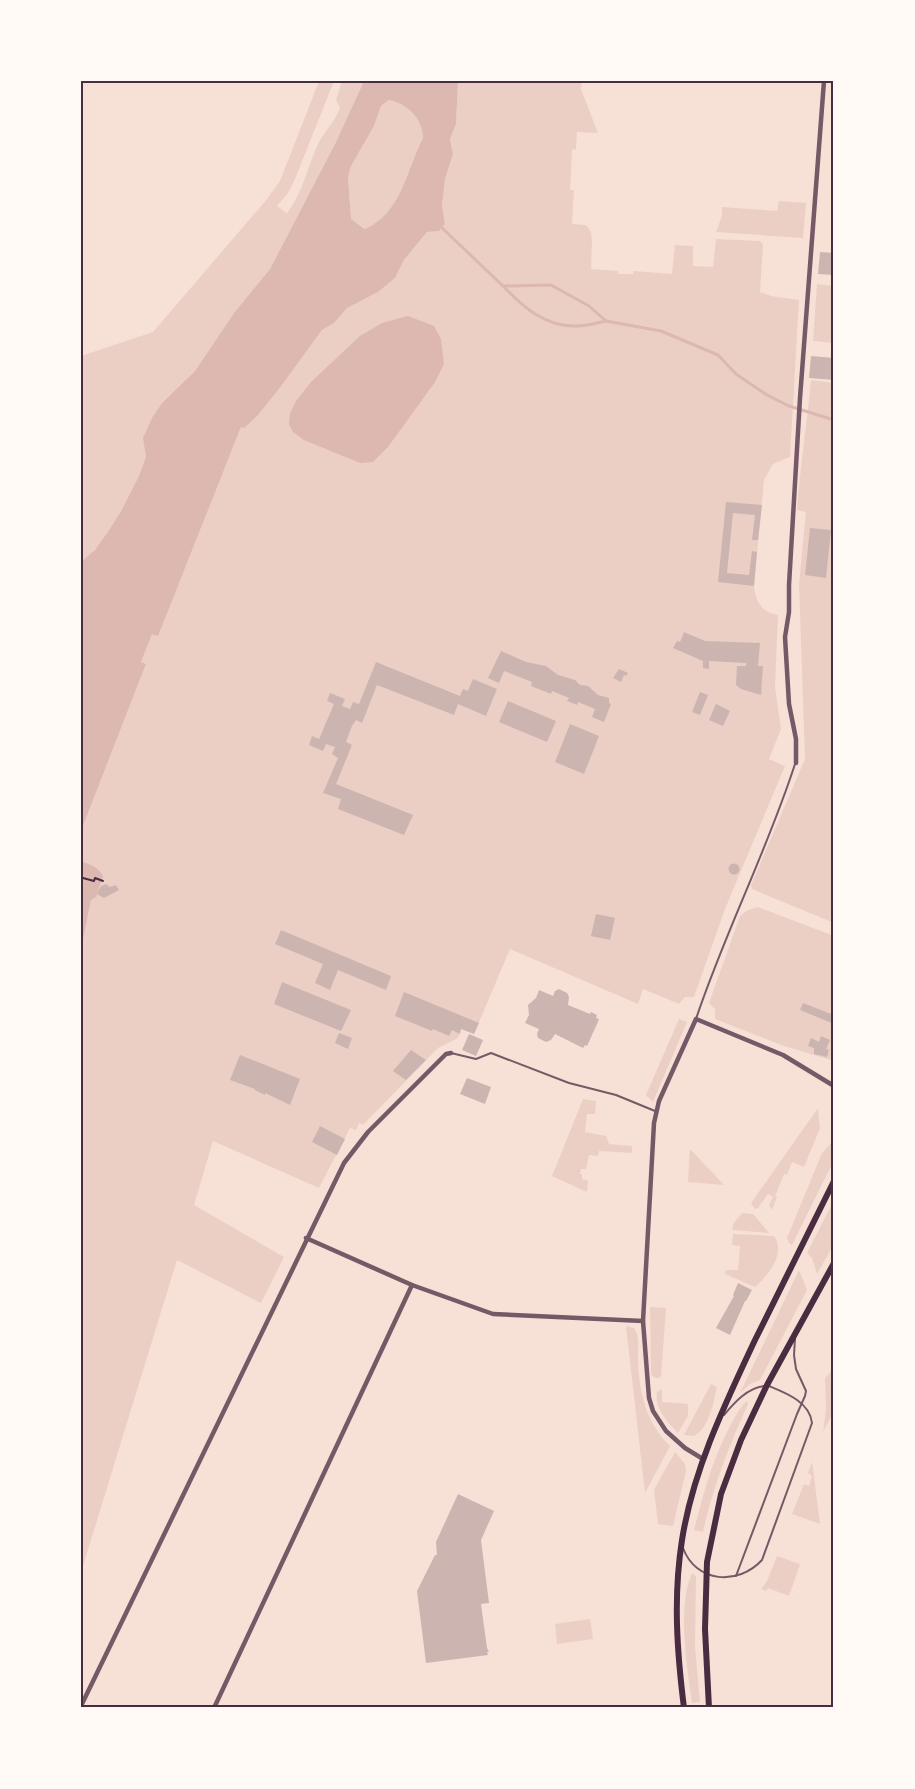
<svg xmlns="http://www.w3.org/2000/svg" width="915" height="1789" font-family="'Noto Sans',sans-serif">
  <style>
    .green { fill: #ebcfc5 }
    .water { fill: #dcb8b0; fill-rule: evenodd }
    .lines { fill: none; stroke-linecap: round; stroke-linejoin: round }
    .stream { stroke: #dcb8b0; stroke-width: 3 }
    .building { fill: #ccb4b1 }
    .path { stroke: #4a2c40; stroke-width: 2 }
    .service { stroke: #755966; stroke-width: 2 }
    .minor { stroke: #755966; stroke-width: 4.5 }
    .secondary { stroke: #4a2c40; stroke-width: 6 }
    .neatline { fill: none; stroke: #4a2c40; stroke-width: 2 }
  </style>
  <rect width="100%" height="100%" fill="#f7e1d7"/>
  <g class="green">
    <path d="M319,81H334L295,179L288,193L277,206L287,213C303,192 307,168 318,144C325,130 336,121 340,107L336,100L342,81H364L335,144L270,269L234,313L195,371L163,402L139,476L120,513L99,545L84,562H81V356L153,332L267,199L280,181Z"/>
    <path d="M458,81H582L581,89L598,133L577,132L576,149L572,150L570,190H574L572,224L586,225L591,232L592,242L591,269L618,271V274H633L634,271L672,274L675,245L693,246V266L713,267L716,239L760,241L763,244L760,292L771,296L799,300L790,457L773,464L764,480L754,586C756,602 761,612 778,615L775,687L781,729L769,759L785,766L725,909L694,997H685L679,1004L643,989L638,1004L510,949L474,1034L461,1029L458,1038L438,1048L363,1125L359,1123L356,1130L350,1128L319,1188L213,1141L194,1205L284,1257L261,1303L177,1260L83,1566L81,1564V950L91,900L96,897L91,864L81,861V831L146,664L141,662L152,633L158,635L241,427L282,385L322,330L334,323L347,308L378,292L395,278L404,260L427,232L439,231L445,224L442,206L445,179L453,154L450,139L456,124Z"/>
    <path d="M389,100C408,106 422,116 423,138C406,170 402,213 366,229L351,219L348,177L351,166L374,126L381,106Z"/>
    <path d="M779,201L806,203L803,238L716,232L722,216V207L777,211Z"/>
    <path d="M817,284L834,286V343L813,341Z"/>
    <path d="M811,380L834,383V923L752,889L751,885L805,759L799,584L806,512L797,510C800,467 807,424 811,380Z"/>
    <path d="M758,907L834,936V1061L781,1045L715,1019V1009L709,1003L740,916L748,910Z"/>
    <path d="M679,1019L687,1022L653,1102L646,1095Z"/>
    <path d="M583,1099L596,1101L595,1114H587L585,1132L606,1136L609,1144L632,1146V1153L599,1151L598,1156L589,1155L586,1169H581L580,1174H582V1179L588,1181L587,1192L552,1176Z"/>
    <path d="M818,1108L820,1128L804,1167L792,1162L787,1175L784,1174L775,1196L777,1197L772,1210L769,1205L773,1197L768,1194L758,1208L755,1209L751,1203Z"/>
    <path d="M834,1140V1160L792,1245L789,1243L787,1238L822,1153Z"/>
    <path d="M690,1149L724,1185L688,1182Z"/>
    <path d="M834,1200V1244L817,1274L812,1258L807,1253Z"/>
    <path d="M742,1213L753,1214L769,1233L732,1230L733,1224Z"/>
    <path d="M733,1234L774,1236C786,1253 769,1275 755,1287L725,1274L726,1270H738L740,1246L732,1245Z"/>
    <path d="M799,1270L807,1290L760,1380L750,1384L740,1393Z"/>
    <path d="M650,1307L666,1308L661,1377C657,1379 653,1378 651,1374Z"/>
    <path d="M626,1326L634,1328C640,1336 638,1349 638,1360C639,1392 646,1423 670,1446L645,1493Z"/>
    <path d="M834,1363V1411L823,1432L826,1409L825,1378L830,1373Z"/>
    <path d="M711,1384L717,1387C713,1403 710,1427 694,1436L684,1435Z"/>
    <path d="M662,1389V1402L688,1404V1416L678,1433C668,1423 654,1407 657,1392Z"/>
    <path d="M747,1401L748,1404C729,1446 713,1487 703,1532L694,1530C703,1495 712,1461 729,1428C734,1419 739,1408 747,1401Z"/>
    <path d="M675,1452L685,1464L686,1471L673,1526L658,1524L654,1490Z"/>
    <path d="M812,1462L820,1524L792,1514L804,1484L809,1486L812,1476L808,1473Z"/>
    <path d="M777,1556L800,1564L789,1596L768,1588L766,1591L761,1589L767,1581Z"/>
    <path d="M692,1573L696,1576L695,1647L700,1702L692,1703C687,1667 677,1606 692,1573Z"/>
    <path d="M590,1619L593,1639L557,1644L555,1624Z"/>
  </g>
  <g class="water">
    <path d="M364,81H458L456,124L450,139L453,154L445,179L442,206L445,224L439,231L427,232L404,260L395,278L378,292L347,308L334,323L322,330L282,385L257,416L244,428L241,427L158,636L152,634L141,662L146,664L81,831V562L95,550L107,533L120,513L139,476L146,456L143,438L153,416L163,402L195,371L234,313L270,269L335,144ZM389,100C408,105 422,117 423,138C406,170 402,213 365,229L351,219L348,177L351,166L374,126L381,106Z"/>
    <path d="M408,316L434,326L441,339L444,364L435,382L388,447L373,462L360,463L304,440L293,432L289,424L290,414L296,401L311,382L360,336L382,323Z"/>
    <path d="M81,861C90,864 98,867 103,876L96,897L91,900L81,950Z"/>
  </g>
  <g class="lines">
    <g class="stream">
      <path d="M440,226L503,286L551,285L589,306L606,321L661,331L718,355L736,374L767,395L789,406L834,420"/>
      <path d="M504,287C524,308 546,327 577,326C586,326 596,323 606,321"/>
    </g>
  </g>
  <g class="building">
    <path d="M820,252L834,253V275L818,274Z"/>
    <path d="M811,356L834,358V380L809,378Z"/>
    <path d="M726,502L762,505L758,540H752L755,515L733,513L727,573L749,575L752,551L757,552L754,586L718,582Z"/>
    <path d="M810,528L831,530L826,578L805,575Z"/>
    <path d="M684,632L705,641L760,643L758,666H763L761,695L741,689L736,685L737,666H746V663L709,661V669L703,668V661L673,648L677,641L680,642Z"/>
    <path d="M501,651L526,662L546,666L558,675L575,680L580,685L588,686L598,695L609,698V703L611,704L604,722L592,717L595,709L578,702L577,705L567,701L569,698L552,691L551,694L531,686L532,682L504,671L499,683L488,678Z"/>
    <path d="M376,662L460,696L463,689L468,691L473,679L497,689L486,716L458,704L454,715L377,685L362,723L356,720L352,726L346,742L352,745L336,784L413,815L404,835L338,809L341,799L323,793L338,758L332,754L335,747L326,744L323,751L309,745L312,736L319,739L334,704L327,701L330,693L345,699L342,706L350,709L353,702L359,704Z"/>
    <path d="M619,669L628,673L626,676L624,675L621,682L613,678Z"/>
    <path d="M700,692L708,695L700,715L692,712Z"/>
    <path d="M508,701L556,721L547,742L499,722Z"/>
    <path d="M716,704L730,711L723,726L709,720Z"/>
    <path d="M570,724L599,736L584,774L555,762Z"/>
    <circle cx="734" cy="869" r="5.5"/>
    <path d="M106,884L110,887L116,885L119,890L104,898L97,894L101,886Z"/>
    <path d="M596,914L615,918L610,940L591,936Z"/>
    <path d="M281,930L391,976L386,990L338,970L330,990L315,983L323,964L275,944Z"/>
    <path d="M282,982L351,1010L341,1031L274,1004Z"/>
    <path d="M559,989L567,993L569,997L568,1005L590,1014L591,1012L597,1015L596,1018L599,1019L597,1024L587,1046L585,1045L583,1048L555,1034L551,1040L546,1042L538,1038L537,1034L539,1029L525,1023L529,1015L528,1005L536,998L539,990L553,996L555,991Z"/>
    <path d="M404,992L479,1023L474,1034L461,1029L460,1034L452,1030L449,1036L433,1029L432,1031L395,1016Z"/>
    <path d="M803,1003L834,1015V1024L800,1010Z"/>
    <path d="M339,1033L352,1038L348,1049L335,1043Z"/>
    <path d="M469,1034L483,1040L476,1056L462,1050Z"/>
    <path d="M821,1036L830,1040L826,1049L829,1050L827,1057L814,1054V1048L808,1046L811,1038L819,1042Z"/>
    <path d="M411,1050L426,1060L406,1080L393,1071Z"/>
    <path d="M240,1055L300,1079L290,1105L265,1093V1095L255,1090V1089L230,1080Z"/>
    <path d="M467,1078L491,1087L485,1104L460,1094Z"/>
    <path d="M320,1126L345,1139L337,1155L312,1142Z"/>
    <path d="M738,1283L752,1290L746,1301H745L730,1335L716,1328L734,1296L733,1295Z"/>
    <path d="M458,1494L494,1511L481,1540L489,1603L481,1604L487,1648L489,1652H487L488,1655L426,1663L417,1591L435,1555H437L436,1542Z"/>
  </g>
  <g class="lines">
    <path class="path" d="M83,878L94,881L95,878L103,881"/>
    <g class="service">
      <path d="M696,1019C725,932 767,851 795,764"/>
      <path d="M451,1053L476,1059L491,1053L569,1083L616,1095L655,1111"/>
      <path d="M724,1415C734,1403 747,1388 764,1386"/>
      <path d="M683,1548C696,1583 738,1586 762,1560L812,1423C810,1402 786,1393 769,1386"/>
      <path d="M736,1576L797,1414L805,1396L806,1391L796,1369L794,1355L795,1339"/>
    </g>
    <g class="minor">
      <path d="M796,763V739L789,704L785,637L789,612V585L800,398L824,81"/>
      <path d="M306,1238L412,1285L493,1314L643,1321"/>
      <path d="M703,1459L685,1448L666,1431L653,1411L649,1398L643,1321L654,1123L659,1101L696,1019L783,1055L834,1086"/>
      <path d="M81,1706L344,1163L368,1132L446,1054L451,1053"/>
      <path d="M214,1708L412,1285"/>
    </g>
    <g class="secondary">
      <path d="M684,1708C677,1652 673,1597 682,1540C693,1470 725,1404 755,1340C781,1287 808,1234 834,1181"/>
      <path d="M709,1708L705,1629L707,1562L721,1494L741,1440L767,1385L834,1263"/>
    </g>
  </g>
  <rect width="915" height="1789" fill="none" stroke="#fffaf5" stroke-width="165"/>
  <rect x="82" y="82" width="750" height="1624" class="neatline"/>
</svg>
